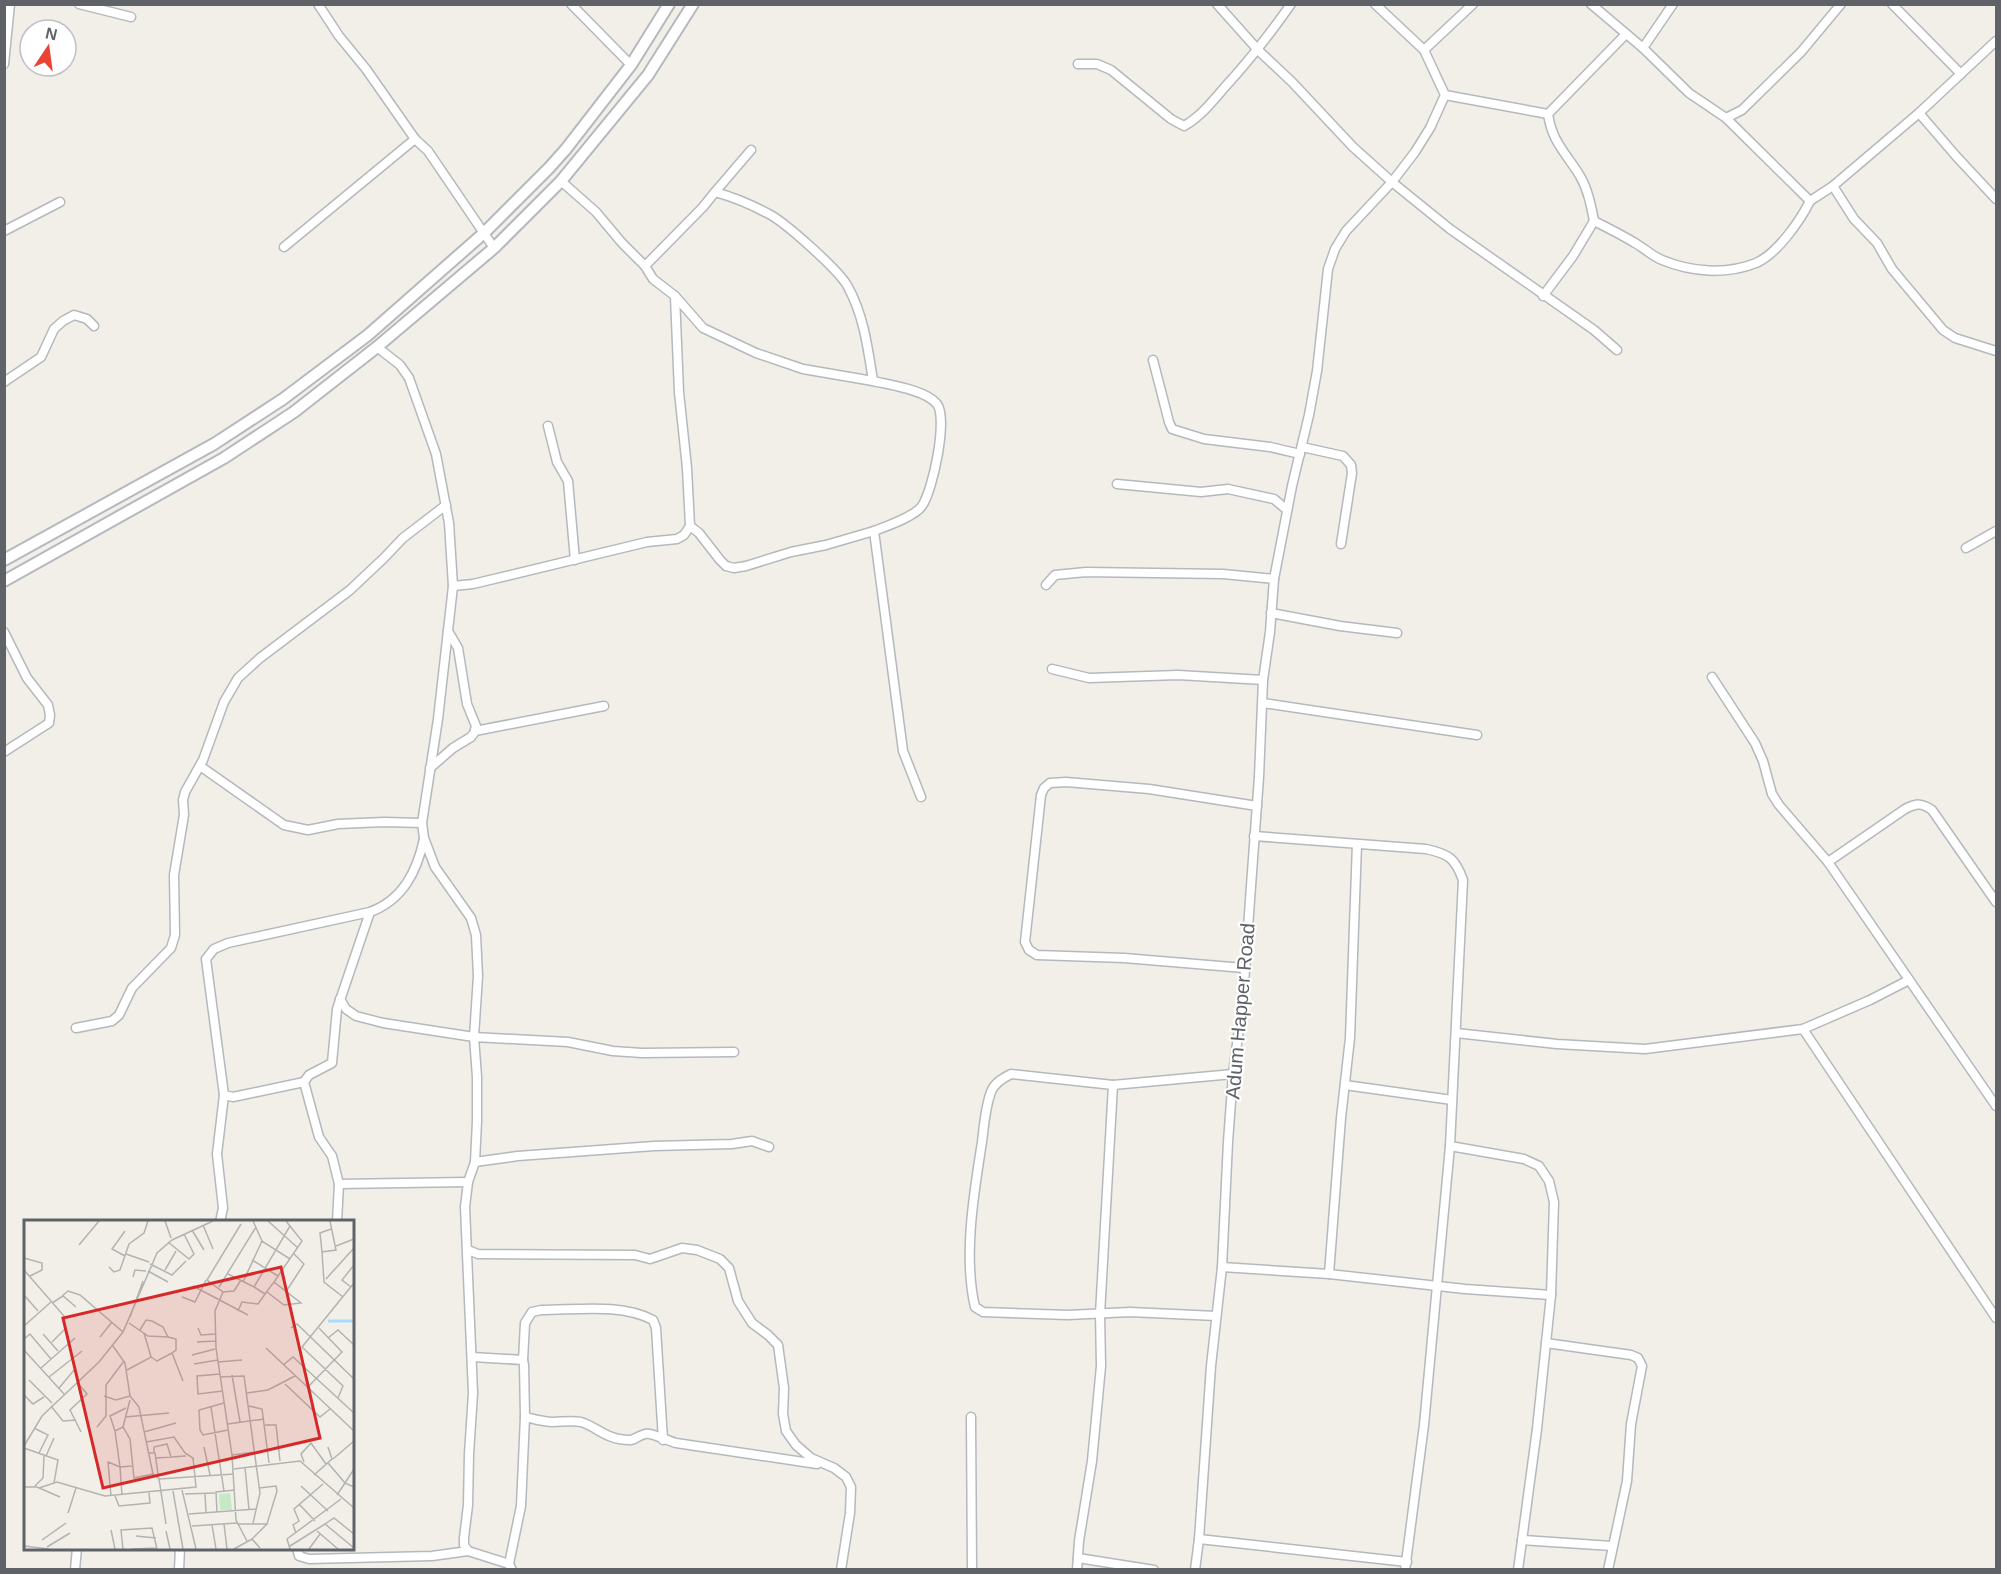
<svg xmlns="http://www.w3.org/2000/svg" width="2001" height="1574" font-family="Arial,sans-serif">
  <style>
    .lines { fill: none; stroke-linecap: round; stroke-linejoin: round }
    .minor-casing { stroke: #b5b8bc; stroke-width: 11 }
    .tertiary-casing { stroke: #b5b8bc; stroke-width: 14 }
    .minor { stroke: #fff; stroke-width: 8 }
    .tertiary { stroke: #fff; stroke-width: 10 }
    .labels { text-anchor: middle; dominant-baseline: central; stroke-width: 4.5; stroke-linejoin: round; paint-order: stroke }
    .street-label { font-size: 20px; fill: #5f6368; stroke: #fff }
    .inset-river { fill: none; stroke: #aadaff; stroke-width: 3 }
    .inset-road { fill: none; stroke: #b3b3b1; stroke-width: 1.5 }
    .view { fill: #d62828; fill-opacity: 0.15; stroke: #d62828; stroke-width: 3 }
    .inset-edge { fill: none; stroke: #5f6368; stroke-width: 3 }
  </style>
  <rect width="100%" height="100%" fill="#f1efe8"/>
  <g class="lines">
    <defs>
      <g id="minor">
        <path d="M79,4L131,17"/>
        <path d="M318,4L339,36L366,69L415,139L428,151L494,248"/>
        <path d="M571,4L631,65"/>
        <path d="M1217,4L1258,50L1292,82L1353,147L1392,182L1450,229L1594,330L1617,350"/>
        <path d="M1591,4L1643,48L1689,93L1726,118L1742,110L1801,52L1841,4"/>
        <path d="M1892,4L1961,74"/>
        <path d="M1996,41L1919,113L1956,156L1996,199"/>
        <path d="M1643,48L1673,4"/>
        <path d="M1424,50L1473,4"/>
        <path d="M4,64L10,4"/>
        <path d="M1078,64H1097L1111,70L1171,119L1184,126C1200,117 1212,102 1224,88C1248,62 1270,34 1291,4"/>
        <path d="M1445,95L1548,114L1626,34"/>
        <path d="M1548,114C1552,142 1566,153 1580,176C1588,190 1591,205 1594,221"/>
        <path d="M1726,118L1810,201L1833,186L1919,113"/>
        <path d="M561,181L596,212L622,243L645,266L653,279L675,296L703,328L756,353L803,369L873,381"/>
        <path d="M1833,186L1854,219L1877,243L1892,269L1943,330L1955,338L1996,351"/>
        <path d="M715,192L751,150"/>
        <path d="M4,231L60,202"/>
        <path d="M284,247L415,139"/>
        <path d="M645,266L703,207L715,192C733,197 750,204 767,213C784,221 840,271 848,287C864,316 868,349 873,381C890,385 926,390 937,404C948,419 933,490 922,506C914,517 887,526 874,531L903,751L921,797"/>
        <path d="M1543,296L1573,256L1594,221C1608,228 1622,235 1635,243C1644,248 1652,256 1662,260C1691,272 1726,275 1756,263C1777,254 1800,221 1810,201"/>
        <path d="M377,347L400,365L409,378L436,454L449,523L453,586L438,719L422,823L424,838L435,867L471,918L476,935L478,976L474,1037L477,1077V1121L475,1162L468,1182L465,1207L473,1393L469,1454L468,1505L464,1538V1545L468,1551L509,1564L512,1570"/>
        <path d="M1153,360L1169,422L1172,429L1204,439L1270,447L1300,454"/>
        <path d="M4,382L41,357L54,329L63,321L74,315L87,319L94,326"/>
        <path d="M548,426L557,462L568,481L575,560"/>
        <path d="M1302,447L1343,456L1351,465L1352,473L1341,544"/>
        <path d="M1117,484L1201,492L1228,489L1274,499L1287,510"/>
        <path d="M690,526L699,533L720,560L726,566L734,568L746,566L791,552L826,545L874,531"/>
        <path d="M1966,548L1996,531"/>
        <path d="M1046,585L1055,575L1086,572L1223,574L1274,579"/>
        <path d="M453,586L473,584L647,542L677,539L684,535L690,526L687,468L679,392L675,296"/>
        <path d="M1271,613L1340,626L1397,633"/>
        <path d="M4,632L27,678L48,705L50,715L49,723L4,752"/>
        <path d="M1052,669L1089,678L1178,675L1263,680"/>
        <path d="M1712,677L1755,743L1763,761L1772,794L1779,805L1828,862L1996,1106"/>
        <path d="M1263,703L1477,735"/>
        <path d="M475,731L604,706"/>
        <path d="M200,766L284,825L308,830L338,824L384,822L422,823"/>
        <path d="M430,768L453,748L471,737L474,733L476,726L467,704L458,648L448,631"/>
        <path d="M1254,836L1426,849C1449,854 1455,858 1463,880L1450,1146L1424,1425L1405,1570"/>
        <path d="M1828,862L1905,809C1917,803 1922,803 1932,810L1996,902"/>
        <path d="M1244,968L1124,958L1037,955L1029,950L1025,942L1041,795L1044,788L1050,783L1066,782L1149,789L1257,806"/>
        <path d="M340,999L346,1009L356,1016L383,1023L474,1037L568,1042L613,1051L642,1053L734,1052"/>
        <path d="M76,1028L112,1021L119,1015L132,988L171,948L175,935L174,875L184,815L183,800L185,792L203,760L224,702L238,678L260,658L350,590L384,558L403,538L446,505"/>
        <path d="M1803,1029L1996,1318"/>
        <path d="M1456,1033L1557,1044L1645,1049L1803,1029L1870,1000L1909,980"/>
        <path d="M304,1082L233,1097L224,1095L206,959L214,949L228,943L370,912"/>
        <path d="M1345,1085L1452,1100"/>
        <path d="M1450,1146L1524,1159L1539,1166L1549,1181L1554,1202L1551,1295L1537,1429L1518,1570"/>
        <path d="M475,1162L518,1156L654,1146L732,1144L752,1141L769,1147"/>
        <path d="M339,1184L468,1182"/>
        <path d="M220,1222L223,1208L217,1154L224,1095"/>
        <path d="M337,1222L339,1184L332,1156L319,1137L304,1082L309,1075L332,1063L337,1009L370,912C403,900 417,871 424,839"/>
        <path d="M468,1250L478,1254L635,1255L650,1259L682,1248L697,1250L720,1259L729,1268L738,1301L752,1323L768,1335L778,1345L784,1388L783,1414L786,1431L796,1445L811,1458L834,1468L846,1477L851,1487L850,1513L841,1570"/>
        <path d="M1222,1267L1329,1274L1465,1289L1551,1295"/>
        <path d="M1329,1274L1341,1118L1350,1038L1357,844"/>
        <path d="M1216,1316L1130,1312L1068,1315L983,1312L975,1307C963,1256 974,1193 982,1142C984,1126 985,1108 991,1092C994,1083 1003,1078 1011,1074L1113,1085L1233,1074"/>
        <path d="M1546,1343L1631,1355L1638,1358L1642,1366L1631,1424L1627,1481L1608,1570"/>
        <path d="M472,1357L523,1360L524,1365L525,1417L521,1506L509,1564"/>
        <path d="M523,1360L525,1323L532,1312L541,1310C577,1310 621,1303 653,1320L656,1328L663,1440"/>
        <path d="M525,1417C534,1419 544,1422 553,1422C562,1422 572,1420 581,1422C595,1426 604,1437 619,1439C638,1442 631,1438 645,1434C651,1432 668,1441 676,1443L817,1464"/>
        <path d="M971,1417L972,1570"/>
        <path d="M1199,1539L1407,1562"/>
        <path d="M1522,1540L1612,1546"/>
        <path d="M297,1548L299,1556L309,1559L432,1556L468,1551"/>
        <path d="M1078,1558L1154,1570"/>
        <path d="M75,1570L77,1548"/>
        <path d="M179,1570L180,1548"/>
        <path d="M1077,1570L1079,1541L1092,1461L1101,1366L1100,1314L1113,1085"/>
        <path d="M1195,1570L1199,1539L1211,1366L1222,1267L1228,1142L1233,1074L1243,998L1251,886L1259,777L1263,680L1270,632L1274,579L1292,486L1309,415L1317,371L1328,269L1335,249L1346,231L1392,182L1415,152L1430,128L1445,95L1424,50L1375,4"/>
      </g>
      <g id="tertiary">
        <path d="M4,560L214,444L283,399L368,335L484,233L549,168L566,149L631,65L669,4"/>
        <path d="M4,581L224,458L294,412L377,347L494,248L561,181L648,75L693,4"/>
      </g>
    </defs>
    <use href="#minor" class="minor-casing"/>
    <use href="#tertiary" class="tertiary-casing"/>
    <use href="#minor" class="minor"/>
    <use href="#tertiary" class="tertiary"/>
  </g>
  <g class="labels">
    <g class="street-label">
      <text transform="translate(1240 1011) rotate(-85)">Adum Happer Road</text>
    </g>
  </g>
  <g transform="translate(24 1220)">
    <rect width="330" height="330" fill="#f1efe8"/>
    <path d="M206,273L208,290H196L195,274Z" fill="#c5e8c5"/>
    <path class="inset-river" d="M304,101H330"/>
    <path class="inset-road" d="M141,1L147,18M229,1L238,21M244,1L274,28M306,1L312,30L298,32L300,62L319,77M217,4L183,60L199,72L191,91L192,128L208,235L212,300L223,321M179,5L189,29M168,10L180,30M101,11L88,29L101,36M144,22L165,39L170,34L160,14M55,25L75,1M312,26L330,19M298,32L296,13L307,9M102,34L125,42M0,38L18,43V50L6,56M228,40L254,56M126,44L148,55L162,41M85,47L90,52L96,50L105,24L120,13L124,1M0,50L40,96L41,109L28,122M141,50L152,31M124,51L144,62M204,54L230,67L266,6M109,57L111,50L122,51M302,59L330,28M219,62L238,21L266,39M169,66L224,95M195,67L232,7M230,67L241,74L250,62M327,67L318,60L330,45M263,70L280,44L270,34M199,72L210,71L217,60M243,72L260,85L277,83L250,62L278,21L262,1M0,75L14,91M38,76L44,71L56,75L99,112M158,77L171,82L182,60M28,83L39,76L52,87M214,91L218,82L234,84L241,74M106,97L119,61M105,103L124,116L144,117M0,106L27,82M174,108L177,115L192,114M267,108L273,104L330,159M116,110L122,100L128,101L139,107L144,117L152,119V130L148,133L159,161M120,113L127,137M19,114L34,131M76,117L88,102M304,118L314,110L330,125M0,119L6,114L27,139M173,122L192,121M89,126L101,143L106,176L115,187L129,254L135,259L142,304M242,128L330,211M0,130L40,174M168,135L191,129M194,142L218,140M170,144L194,140M259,145L269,137L330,193M17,148L51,118M103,150L127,137L133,141L148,133M196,154L173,156L174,174L199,171M208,155L216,202M25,157L58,131M196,157L220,156L236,273L229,303M5,160L28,183M53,162L63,174L46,190L57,212M261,164L296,197L306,189M284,167L318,132L295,108M35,168L51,149M223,173L244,170L271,156M0,175L9,184L20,177M80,176L92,180L106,176M314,178L319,166L278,127L330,63M106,180L99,207L106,219L110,258L129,254M200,183L175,190L176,210L179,215L204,210M27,186L39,201L52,200M225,186L238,189L245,243M187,187L200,271M101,197L145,193M204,204L240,199M241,205H252L256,241M73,207L82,196V165L100,141M99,207L91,211L86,196L102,188M10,208L24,215L15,233M120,212L152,203M0,226L18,196L75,142L99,112L133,33L148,20L189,1M180,227L186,255M0,228L34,240L30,263M130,232V227L143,224L147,237M125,233H131L134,254M208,235L231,232M22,236L30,218M132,238L162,236M309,239L330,221M280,242L277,234L287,223L302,244M304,243L321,263L330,249M221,247L225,290M210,249L276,241L330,288M290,255L308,239L304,227M135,259L210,254M11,266L19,258L20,236M277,266L304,291M0,267H13L36,277M15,268L33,262L81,276L172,267L169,238L161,233L150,217L122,222M158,270L172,329M149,271L159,329M161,274L191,273M181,274L182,292M98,275L96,247L108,246M313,275L321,263L330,267M87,276L84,242L96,247L91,211M91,276L95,286L126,283L125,273M275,284L291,301M193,292L192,272L211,270M44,293L52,268M165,294L232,289M200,304L203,329M213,304H243L253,271L252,266L235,268M301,304L310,298L330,314M188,305L192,329M168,306L213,303M87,310L91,329M142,311L146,329M293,311L314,329M272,313L269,305L275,301L270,289L299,264M112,316L132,318M228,319L243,304M18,320L42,303M0,326L25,329M266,326L301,304L330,328M23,327L46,313M99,329L97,310L128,308L133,329M108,329L133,328M210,329L228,319L236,328M266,329L263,319L317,279M285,329L296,314"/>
    <path class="view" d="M257,47L296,218L79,268L39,98Z"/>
    <rect width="330" height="330" class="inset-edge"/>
  </g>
  <rect width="2001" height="1574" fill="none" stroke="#5f6368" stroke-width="12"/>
  <g transform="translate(48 48) rotate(13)"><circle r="28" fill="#ffffff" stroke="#bfc1c3" stroke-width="1.5"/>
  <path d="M0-4.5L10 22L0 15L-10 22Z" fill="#ea4335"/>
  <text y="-9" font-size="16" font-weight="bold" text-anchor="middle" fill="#5f6368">N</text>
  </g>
</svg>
